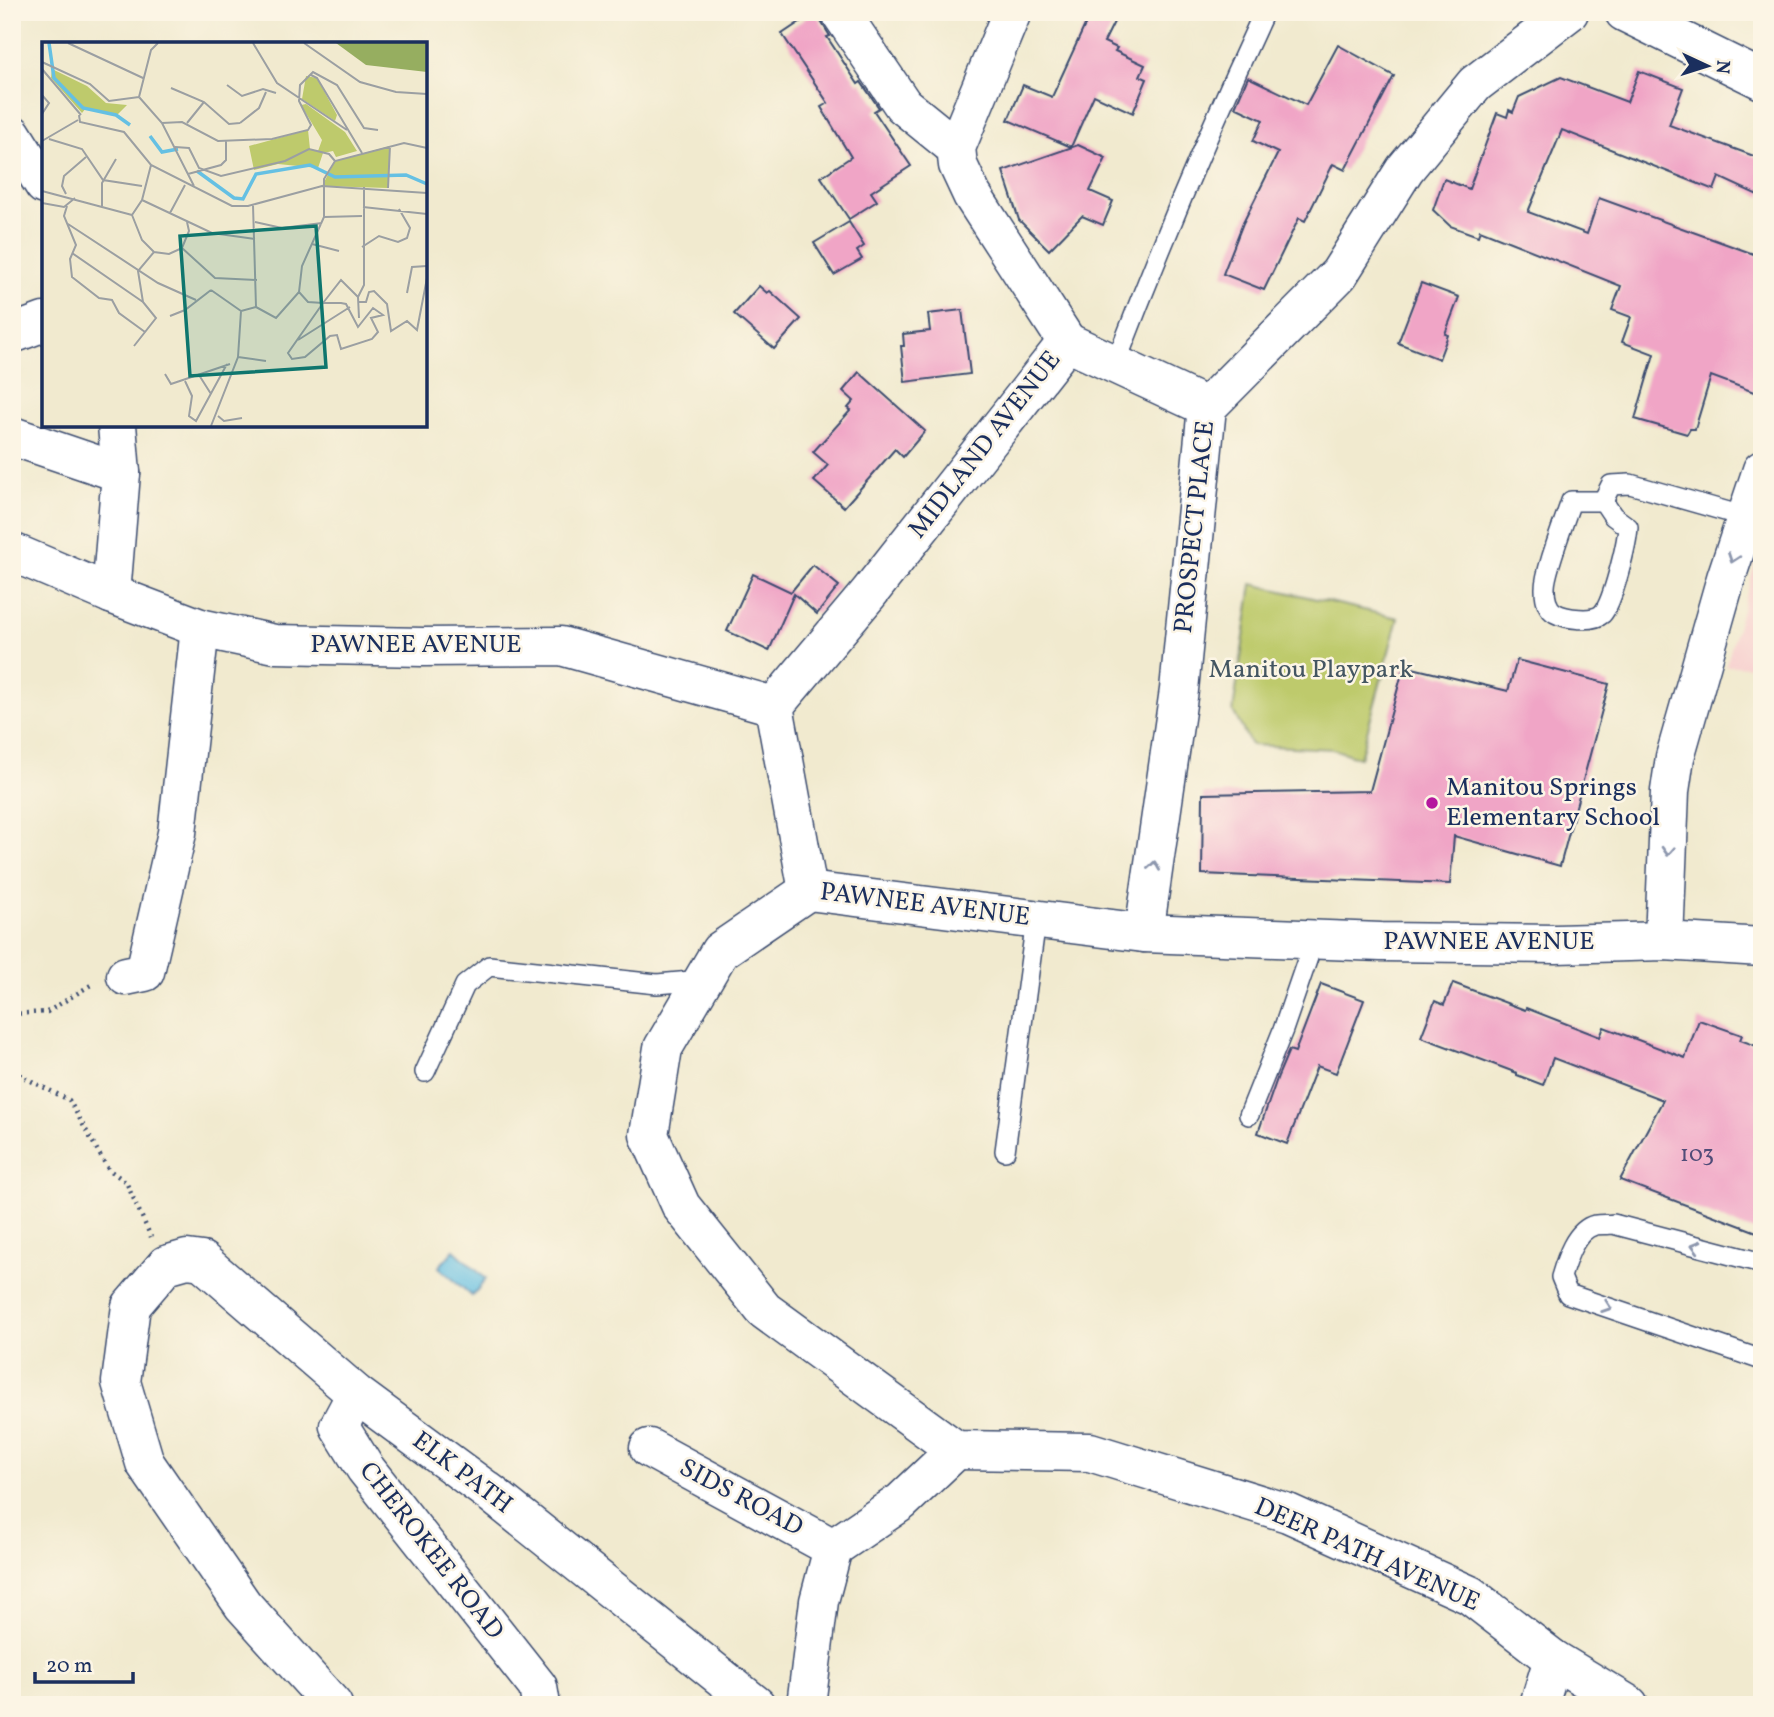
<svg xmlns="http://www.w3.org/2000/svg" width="1774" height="1717" font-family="Vollkorn,serif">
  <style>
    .built { fill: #f7d0cf }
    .green { fill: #beca6c; stroke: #6c7c65; stroke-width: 2 }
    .water { fill: #65c0e3; stroke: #4078a0; stroke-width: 2 }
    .building { fill: #f0a5c6 }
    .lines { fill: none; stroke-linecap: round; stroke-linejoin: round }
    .lane-casing { stroke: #3b4b6f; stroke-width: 22 }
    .street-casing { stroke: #3b4b6f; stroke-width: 41 }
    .path { stroke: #3b4b6f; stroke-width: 4.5; stroke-dasharray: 2 5; stroke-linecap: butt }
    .lane { stroke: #fff; stroke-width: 19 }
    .street { stroke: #fff; stroke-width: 38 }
    .oneway { stroke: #8d97ae }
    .poi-dot { fill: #b5179e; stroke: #fcf5e5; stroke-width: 2.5 }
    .labels { text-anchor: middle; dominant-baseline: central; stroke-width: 5; stroke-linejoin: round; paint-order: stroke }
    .number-label { font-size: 23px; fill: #504c78 }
    .street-label { font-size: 26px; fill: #1b2f5e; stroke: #fcf5e5 }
    .park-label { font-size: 26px; fill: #445662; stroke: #fcf5e5 }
    .poi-label { font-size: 26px; fill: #1b2f5e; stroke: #fcf5e5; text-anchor: start }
    .inset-river { fill: none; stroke: #65c0e3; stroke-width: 3.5 }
    .inset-road { fill: none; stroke: #9b9fa2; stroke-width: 2 }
    .view { fill: #0f766e; fill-opacity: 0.15; stroke: #0f766e; stroke-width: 3.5 }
    .inset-edge { fill: none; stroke: #1b2f5e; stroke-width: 3.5 }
  </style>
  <rect width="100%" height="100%" fill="#fcf5e5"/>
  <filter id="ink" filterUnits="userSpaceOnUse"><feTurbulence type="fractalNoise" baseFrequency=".0143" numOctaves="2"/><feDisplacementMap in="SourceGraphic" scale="14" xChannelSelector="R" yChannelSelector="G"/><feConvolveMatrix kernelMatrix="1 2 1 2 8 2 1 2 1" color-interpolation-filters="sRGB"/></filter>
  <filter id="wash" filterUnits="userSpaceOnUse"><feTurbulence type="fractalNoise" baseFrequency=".00686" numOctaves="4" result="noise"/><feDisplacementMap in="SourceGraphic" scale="28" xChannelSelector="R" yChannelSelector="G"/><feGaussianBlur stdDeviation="1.57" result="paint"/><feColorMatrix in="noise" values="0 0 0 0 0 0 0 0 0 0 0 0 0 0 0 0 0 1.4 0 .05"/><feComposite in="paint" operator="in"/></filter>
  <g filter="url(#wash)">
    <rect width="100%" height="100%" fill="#f1eacf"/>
    <path class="built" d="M1762,540V667L1726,666Z"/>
    <path class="green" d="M1252,584L1398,618L1360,758L1333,749L1251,745L1233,711Z"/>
    <path class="water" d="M454,1250L486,1279L472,1296L439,1267Z"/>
    <g id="blocks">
      <g class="building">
        <path d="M815,12L830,36L827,37L858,84L861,82L879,108L874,111L911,166L871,192L877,201L849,219L821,177L851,157L821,107L828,103L782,34Z"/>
        <path d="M1091,12H1119L1104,42L1117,48L1115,51L1145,65L1140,76L1147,79L1133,113L1094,95L1071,147L1008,120L1023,85L1052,97Z"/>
        <path d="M1338,45L1394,76L1345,170L1333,164L1305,221L1299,218L1264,290L1223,274L1243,223L1278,153L1253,141L1263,120L1235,107L1248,77L1306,105Z"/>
        <path d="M1639,71L1683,88L1669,125L1762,159V197L1719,177L1714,190L1562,130L1528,212L1587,234L1599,198L1762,257V395L1711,376L1695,429H1690L1687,434L1635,419L1654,354L1622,342L1631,317L1612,310L1621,286L1480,230L1478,236L1450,226L1433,210L1444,179L1469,189L1497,113L1507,117L1509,110L1513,112L1519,97L1561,77L1627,102Z"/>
        <path d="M1078,145L1106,158L1090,191L1113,201L1103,225L1082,216L1049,250L1019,220L1003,171Z"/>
        <path d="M849,222L864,246L857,251L862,259L834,275L814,243Z"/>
        <path d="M1421,283L1459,297L1445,334L1448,335L1439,359L1398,343Z"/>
        <path d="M759,286L767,293L770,291L801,319L774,349L734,314Z"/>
        <path d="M962,310L970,374L905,382L901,346H904L903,334L930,331L928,314Z"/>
        <path d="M859,372L925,431L903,457L895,449L844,507L814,481L828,465L813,452L851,410L848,408L854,401L843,391Z"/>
        <path d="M813,565L839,586L817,614L794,594L769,651L727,631L753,574L791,592Z"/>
        <path d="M1517,660L1609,684L1560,866L1454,836L1450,884L1202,874L1203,794L1370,791L1404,666L1508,691Z"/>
        <path d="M1453,983L1525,1010L1526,1008L1600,1037L1604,1027L1685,1058L1699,1020L1742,1035L1740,1040L1762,1048V1234L1620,1180L1663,1100L1553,1058L1543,1085L1517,1075V1073L1421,1037L1435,1001L1444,1005Z"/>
        <path d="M1321,984L1364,1000L1336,1073L1317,1066L1287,1144L1258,1133L1278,1076L1289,1050L1295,1052Z"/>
      </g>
    </g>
  </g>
  <g filter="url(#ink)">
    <use href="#blocks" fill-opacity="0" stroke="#3b4b6f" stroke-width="2"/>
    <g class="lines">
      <defs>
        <g id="lane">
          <path d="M1115,365C1161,245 1210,128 1264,12"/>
          <path d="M1571,501H1603L1613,516L1628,527C1627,543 1613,603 1602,614C1593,622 1566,619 1555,613C1547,608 1545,598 1545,589C1544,573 1565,520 1571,501Z"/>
          <path d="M1603,501L1611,485L1630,484L1746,517"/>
          <path d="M425,1072L465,985L489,966L657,984L703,980"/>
          <path d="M1249,1115L1283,1030L1314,940"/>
          <path d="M1005,1151L1036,920"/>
          <path d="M1762,1263L1613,1224C1608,1225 1601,1224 1595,1225C1575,1230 1566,1260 1561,1277L1568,1294L1762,1360"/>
        </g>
        <g id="street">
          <path d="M840,12L903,105L956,148"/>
          <path d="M1012,12L956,148L958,165L972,195L1067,342"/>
          <path d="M1624,12L1762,80"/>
          <path d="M12,134L44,185"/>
          <path d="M12,334L44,322"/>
          <path d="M1067,342L1207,407"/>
          <path d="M12,436L121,473"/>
          <path d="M12,552L111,594L200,628L275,644L423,647L561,646L774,706L808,891"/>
          <path d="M111,594L121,473L117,425"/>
          <path d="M774,706L869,593L1067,342"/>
          <path d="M808,891L720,951L663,1048L649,1135L681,1206L764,1310L956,1450L1090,1452L1288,1513L1470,1595L1553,1659L1629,1705"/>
          <path d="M808,891L1144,933L1381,942L1556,944L1664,941L1762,947"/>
          <path d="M1144,933L1179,690L1207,407L1339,274L1405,169L1475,84L1569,12"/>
          <path d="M1664,941L1670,791L1675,757L1726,578L1762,470"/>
          <path d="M126,976L145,972L177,833L200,628"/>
          <path d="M356,1394L339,1426L365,1468L538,1687L541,1705"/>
          <path d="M649,1448L833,1548"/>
          <path d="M333,1705L243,1605L145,1463L121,1382L131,1306L166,1265L187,1259L202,1261L356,1394L493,1495L756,1705"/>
          <path d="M806,1705L819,1601L833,1548L901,1502L956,1450"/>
          <path d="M1539,1705L1553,1659"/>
        </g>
      </defs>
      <use href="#lane" class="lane-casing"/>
      <use href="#street" class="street-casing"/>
      <g class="path">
        <path d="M12,1014L47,1012L94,983"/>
        <path d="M12,1062L21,1076L69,1100L108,1169L126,1182L151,1237"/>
      </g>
      <use href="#lane" class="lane"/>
      <use href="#street" class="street"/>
    </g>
    <defs><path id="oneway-chevron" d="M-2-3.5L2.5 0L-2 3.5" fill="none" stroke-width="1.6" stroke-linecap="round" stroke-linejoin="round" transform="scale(1.75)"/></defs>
    <g class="oneway">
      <use href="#oneway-chevron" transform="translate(1733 558) rotate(109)"/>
      <use href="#oneway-chevron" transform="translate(1668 851) rotate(93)"/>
      <use href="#oneway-chevron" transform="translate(1154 866) rotate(-82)"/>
      <use href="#oneway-chevron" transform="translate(1696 1246) rotate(-165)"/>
      <use href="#oneway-chevron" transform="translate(1607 1307) rotate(19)"/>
    </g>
  </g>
  <circle class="poi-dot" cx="1432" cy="803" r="7"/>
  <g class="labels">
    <g class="number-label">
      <text x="1697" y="1155">103</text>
    </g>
    <g class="street-label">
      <text transform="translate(985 445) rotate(-52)">MIDLAND AVENUE</text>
      <text transform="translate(1195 527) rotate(-84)">PROSPECT PLACE</text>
      <text x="416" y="645">PAWNEE AVENUE</text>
      <text transform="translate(925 905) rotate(7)">PAWNEE AVENUE</text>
      <text x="1489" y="942">PAWNEE AVENUE</text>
      <text transform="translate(462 1473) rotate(37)">ELK PATH</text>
      <text transform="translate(741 1498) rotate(28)">SIDS ROAD</text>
      <text transform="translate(431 1551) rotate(52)">CHEROKEE ROAD</text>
      <text transform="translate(1367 1555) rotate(24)">DEER PATH AVENUE</text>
    </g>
    <g class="park-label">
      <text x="1311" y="670">Manitou Playpark</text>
    </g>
    <g class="poi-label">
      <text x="1446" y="788">Manitou Springs<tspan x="1446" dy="30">Elementary School</tspan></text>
    </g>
  </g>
  <g transform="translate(42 42)">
    <rect width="385" height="385" fill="#f1eacf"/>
    <path d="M10,27L45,44L64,61L85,63L75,73L44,66L40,71L9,36ZM264,34L275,36L295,73L293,79L260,57ZM264,62L303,90L315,109L294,115L291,109L281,111L276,126L236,122L212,128L207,104L266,88L268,107L276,109L280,98L259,63ZM348,104L346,146L280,144L293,119Z" fill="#beca6c"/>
    <path d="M294,1H385V30L324,23Z" fill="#96ae60"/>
    <path class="inset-river" d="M7,1L12,36L41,66L74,73L88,83M108,94L120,110L136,107M155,129L192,156L201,157L214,132L268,123L293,135L364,133L385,142"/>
    <path class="inset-road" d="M26,1L101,36M211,1L235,41L305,88M262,1L318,40L354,50L385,52M0,20L48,42L67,59L97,55M0,27L39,73M269,33L275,36L320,111M185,43L200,54L221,47L234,51M129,46L162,60L187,82L198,81M0,53L7,61L0,72M97,55L120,81L152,144M97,55L109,8L116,1M37,73L38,80L82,90L109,123L190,164H206L280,144L385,151M120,81L140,80L176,99L230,97L266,88L269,83L257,59L258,43L271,30L295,43L322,86L336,88M145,81L162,60M198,81L217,66L224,50M7,97L40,107L61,138L100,144M0,99L36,78M133,105L147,106L157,126L179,134L243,119L267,107L287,112L293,119M146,132L179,123L184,118V98M346,146L348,104M0,149L90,173M24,152L20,144L22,134L44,115M100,158L170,191L213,197M0,161L22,165L33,156M211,163L214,265M25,164L22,174L34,203L28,217L30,235L57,256L70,258L77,271L103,290M60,164V141L74,117M321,165L385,172M128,171L143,143M90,173L100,198L112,210L127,212L140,206L173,236L215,238M90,173L100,158L109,123M282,175L320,174M213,180L240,186L280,181M26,182L116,241L154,258M270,202L297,209M320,205L337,194L356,200L365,196L368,186L357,167M140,206L147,189L145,180M30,211L101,260M169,248L199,269M257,250L266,260L281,261H299L304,262L316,285L331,266L341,273L329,276L336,290L330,297L299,307L295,293L288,294L263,315L250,317L246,311L281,261L299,238L316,255L317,276M365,251L370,225L385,224M316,255L322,243V145M317,260H324L327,250L332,249L345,262L349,289L365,279L375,288L385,236M214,265L234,276L257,250L260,224L282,175V137L293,119L362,101L385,106M128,274L143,268L169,248M256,298L308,265M92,304L114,276L101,260L96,229L112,210M196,315L224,319M123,332L129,342L188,322M157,333L169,352M143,339L150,354L147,374L154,379L185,322M176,374L182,379L200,376M169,384L196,315L199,269L214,265"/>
    <path class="view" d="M274,184L284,325L148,334L138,194Z"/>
    <rect width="385" height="385" class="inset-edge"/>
  </g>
  <rect width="1774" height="1717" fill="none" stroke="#fcf5e5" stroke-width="42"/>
  <g transform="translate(1707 66) rotate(94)" stroke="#fcf5e5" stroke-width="5" paint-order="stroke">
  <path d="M0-5L12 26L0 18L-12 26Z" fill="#1b2f5e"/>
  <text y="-10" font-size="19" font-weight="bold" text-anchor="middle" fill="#1b2f5e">N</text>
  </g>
  <path d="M35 1672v10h98v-10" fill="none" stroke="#1b2f5e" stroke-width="3.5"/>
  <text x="46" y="1672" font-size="21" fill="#1b2f5e" stroke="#fcf5e5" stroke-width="5" paint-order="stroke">20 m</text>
</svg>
